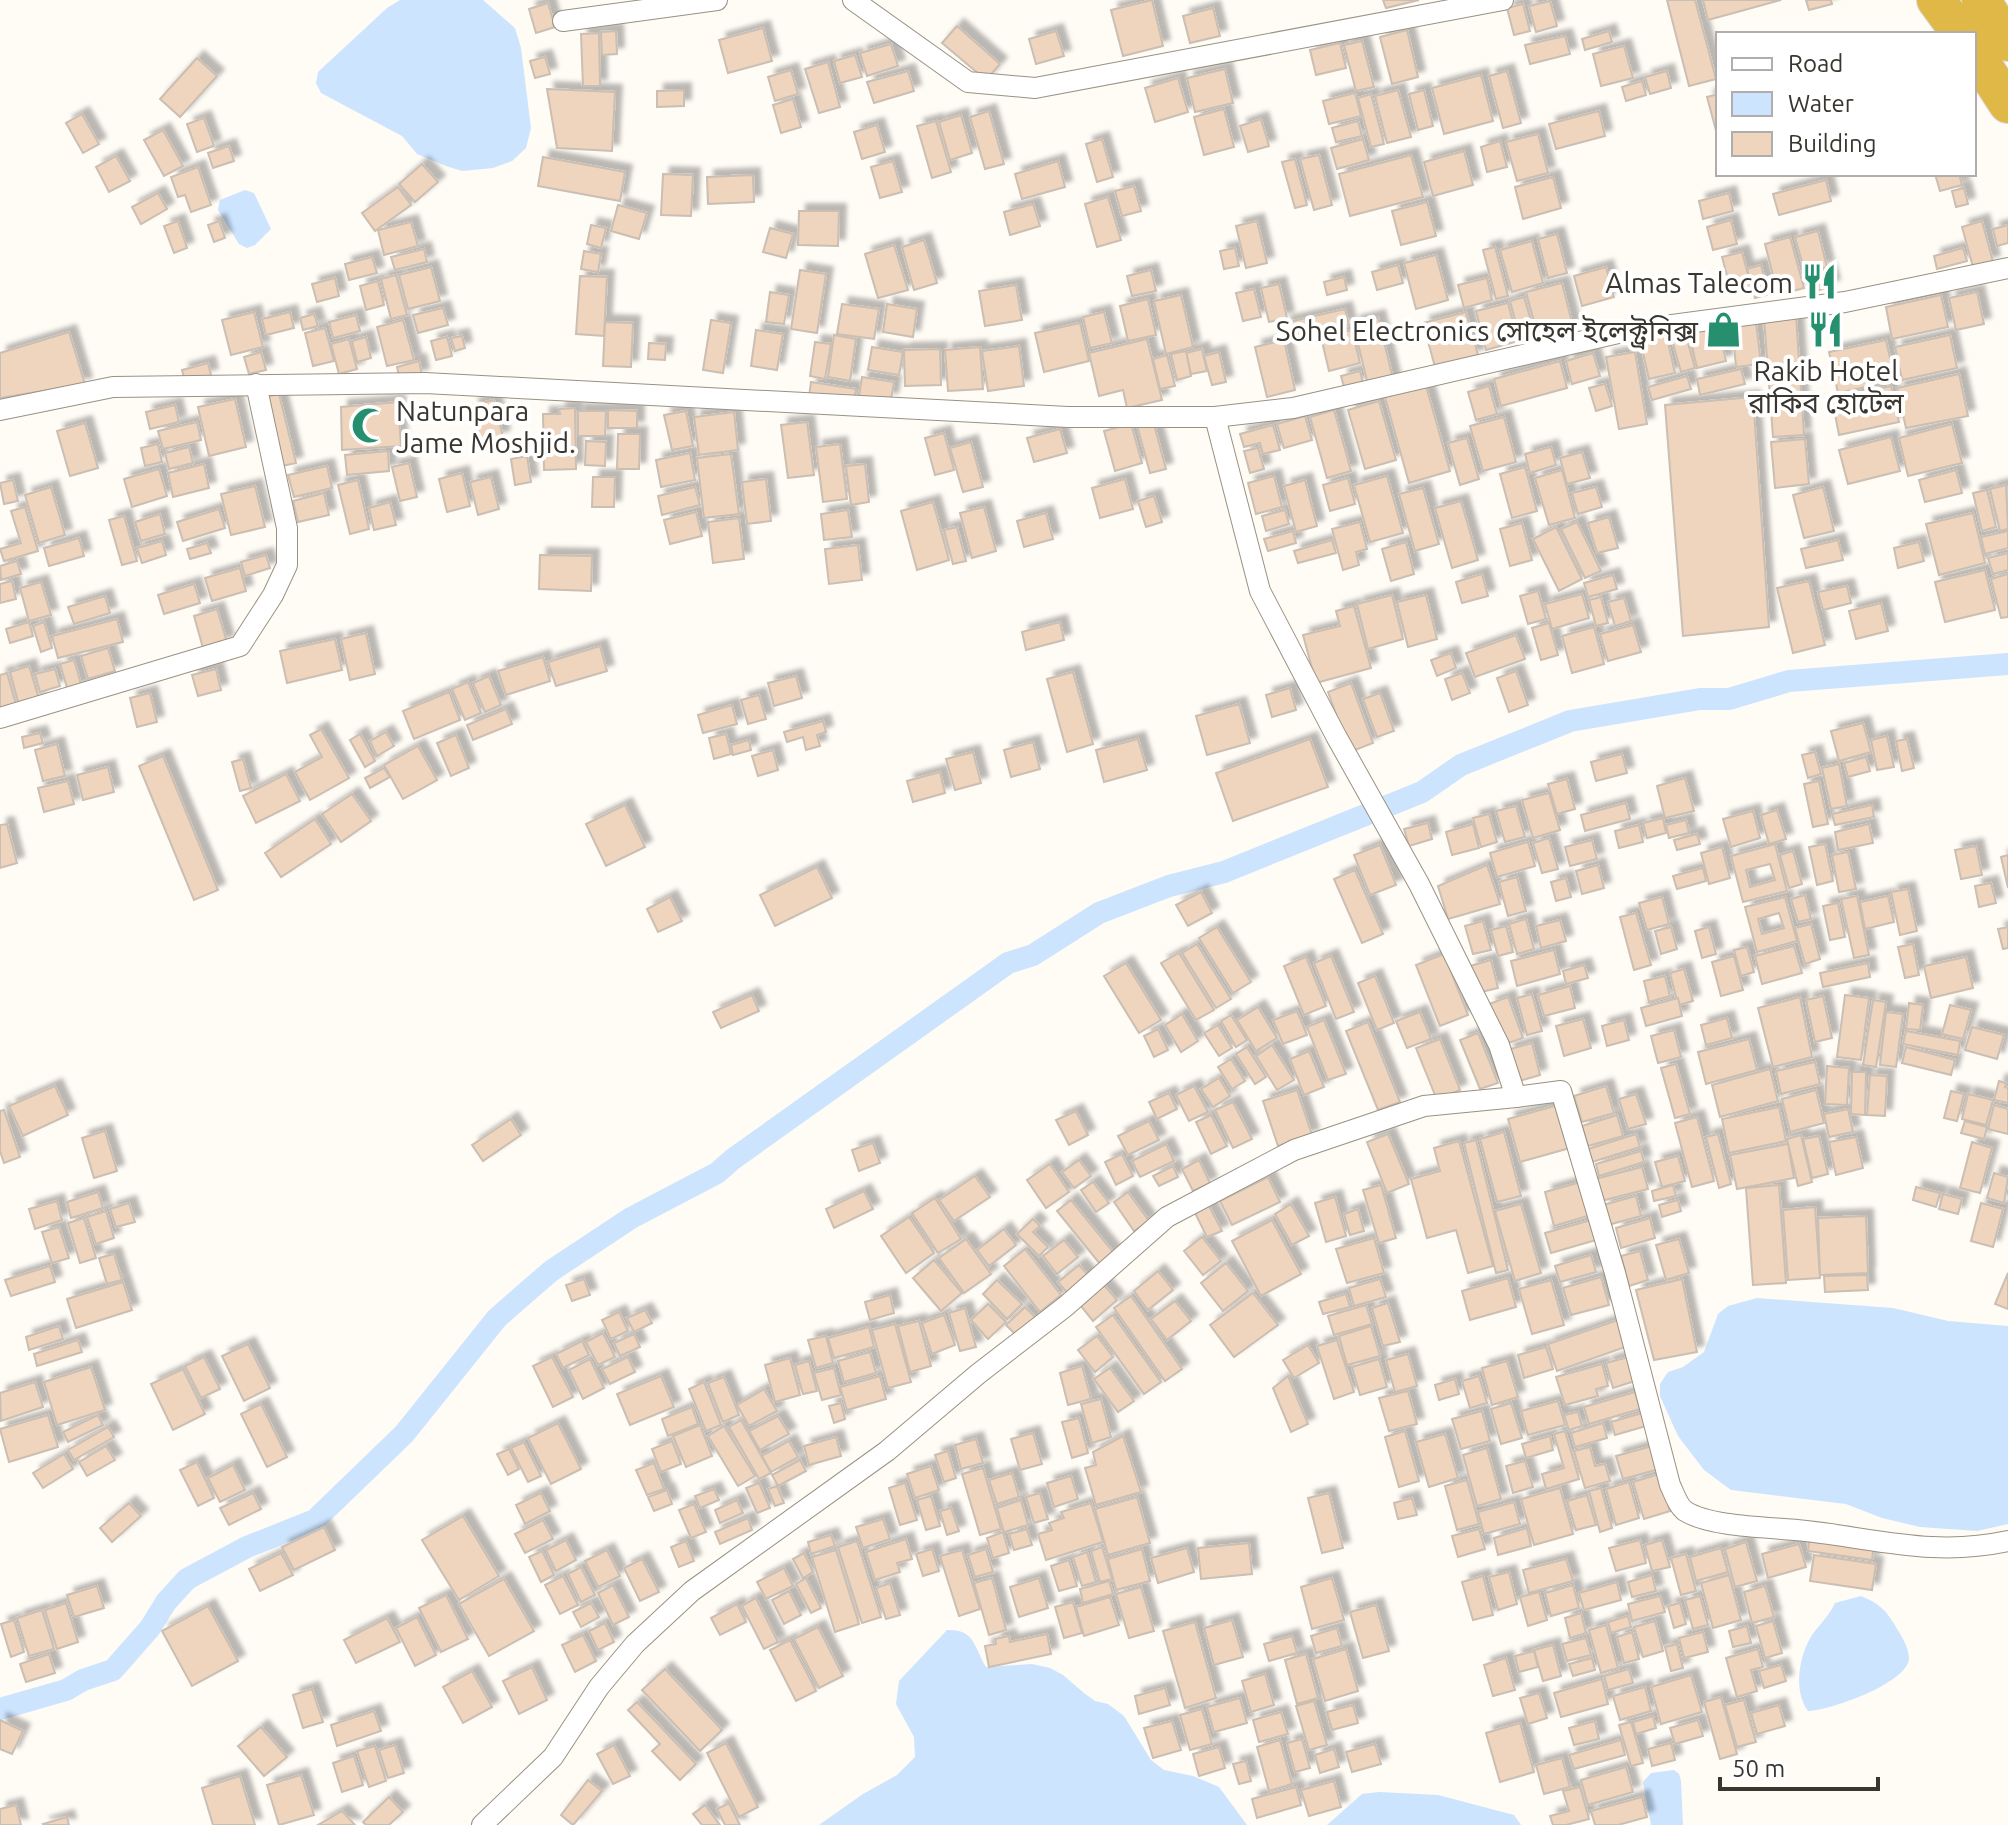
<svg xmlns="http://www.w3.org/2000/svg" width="2008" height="1825" font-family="Ubuntu,'Noto Sans Bengali',sans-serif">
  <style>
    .water { fill: #cde4fe }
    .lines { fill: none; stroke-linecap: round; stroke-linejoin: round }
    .canal { stroke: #cde4fe; stroke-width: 22 }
    .building { fill: #efd5bd; stroke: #cbbeb2; stroke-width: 2; fill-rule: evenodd; filter: url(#shadow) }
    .street-casing { stroke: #999183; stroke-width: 22 }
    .highway-casing { stroke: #d7d7d5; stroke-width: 40 }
    .street { stroke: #fff; stroke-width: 20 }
    .highway { stroke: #dfb848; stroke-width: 38 }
    .labels { text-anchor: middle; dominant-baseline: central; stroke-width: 8; stroke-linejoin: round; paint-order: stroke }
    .poi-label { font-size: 28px; fill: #39352f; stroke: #fff; text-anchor: end }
  </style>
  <defs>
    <filter id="shadow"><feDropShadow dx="7" dy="-7" stdDeviation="2" flood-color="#0004"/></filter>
  </defs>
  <rect width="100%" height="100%" fill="#fffbf5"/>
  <g class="water">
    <path d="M400,0H483L515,28L521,48L531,128L526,148L512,161L493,168L462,171L446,166L417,154L402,136L321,93L316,83L318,72L387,8Z"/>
    <path d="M245,190L254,193L271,229L255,245L247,248L239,244L218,210L220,200Z"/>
    <path d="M1757,1298L1893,1308L1948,1321L2008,1326V1524L1977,1531L1920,1527L1882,1518L1846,1504L1731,1490L1704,1470L1678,1436L1660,1396V1384L1668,1372L1683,1367L1704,1352L1718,1314L1728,1306Z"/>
    <path d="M1861,1596C1879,1603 1888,1612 1897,1629C1902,1636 1909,1649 1909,1658C1909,1683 1828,1711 1808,1711C1793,1690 1799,1656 1812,1635C1820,1624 1829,1616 1835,1603Z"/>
    <path d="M947,1630C975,1629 974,1647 986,1667L1032,1664L1050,1668L1063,1675L1084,1693L1095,1701L1108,1704L1124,1716L1151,1760L1164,1770L1193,1776L1219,1787L1247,1825H819L863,1794L897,1775L915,1757L914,1737L896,1704L899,1681Z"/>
    <path d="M1674,1770L1679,1774L1681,1781L1683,1825H1651L1643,1782L1651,1773Z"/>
    <path d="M1379,1792L1438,1795L1514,1815L1521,1825H1327L1362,1794Z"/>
  </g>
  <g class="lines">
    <path class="canal" d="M0,1709L66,1690L83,1680L113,1670L150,1628L166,1602L187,1579L247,1547L315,1520L404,1434L497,1318L521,1297L551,1271L631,1218L717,1173L733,1159L1008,963L1033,955L1099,913L1169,886L1224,872L1422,792L1461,765L1570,721L1700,699H1729L1789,681L2008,664"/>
  </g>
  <g class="building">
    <path d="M1152,0L1163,46L1123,56L1111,10Z"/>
    <path d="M1383,0H1419L1386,8Z"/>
    <path d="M1667,0H1695L1716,79L1689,86Z"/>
    <path d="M1703,0H1781L1708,20Z"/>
    <path d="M1806,0H1831L1832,4L1809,10Z"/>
    <path d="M1550,1L1557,26L1536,32L1529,6Z"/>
    <path d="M548,3L555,27L536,33L529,9Z"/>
    <path d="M1523,4L1530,31L1514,35L1507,8Z"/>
    <path d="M1213,8L1220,36L1190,43L1183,16Z"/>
    <path d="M957,26L1000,64L986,80L942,43Z"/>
    <path d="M763,28L772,61L728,73L719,40Z"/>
    <path d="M1407,30L1418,77L1392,84L1380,37Z"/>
    <path d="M616,31L617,54L602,55L601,32Z"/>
    <path d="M1056,31L1064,56L1036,64L1029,39Z"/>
    <path d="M1609,31L1612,42L1585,50L1582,39Z"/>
    <path d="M599,33L600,86H583L581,34Z"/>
    <path d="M1565,36L1570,54L1530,64L1525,45Z"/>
    <path d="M1362,41L1374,87L1356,91L1344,45Z"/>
    <path d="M1340,43L1346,68L1316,75L1310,50Z"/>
    <path d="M891,44L898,66L867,76L860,53Z"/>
    <path d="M1624,46L1633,78L1601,86L1593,54Z"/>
    <path d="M855,55L862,77L840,83L834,61Z"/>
    <path d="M545,57L550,74L535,78L530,61Z"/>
    <path d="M197,58L217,76L180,117L160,99Z"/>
    <path d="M828,62L840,107L819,113L805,69Z"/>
    <path d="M1225,69L1233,103L1195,112L1187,78Z"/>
    <path d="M791,70L798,94L775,101L768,77Z"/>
    <path d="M908,71L914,91L874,103L867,82Z"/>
    <path d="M1507,71L1521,123L1503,128L1489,76Z"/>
    <path d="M1667,71L1671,88L1650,94L1645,77Z"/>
    <path d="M1481,75L1493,121L1444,134L1432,88Z"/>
    <path d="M1178,78L1188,112L1155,122L1145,88Z"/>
    <path d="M1642,81L1646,95L1626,101L1622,87Z"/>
    <path d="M547,89L615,92L612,151L557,148Z"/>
    <path d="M684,90V106L657,107V91Z"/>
    <path d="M1398,90L1411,137L1387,143L1375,96Z"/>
    <path d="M1424,90L1433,126L1418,130L1409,94Z"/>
    <path d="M1355,93L1361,116L1329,124L1323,101Z"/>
    <path d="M1371,94L1384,144L1371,147L1358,98Z"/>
    <path d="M1718,94V138L1707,97Z"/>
    <path d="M793,99L801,127L781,133L773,105Z"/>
    <path d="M1224,109L1234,147L1204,155L1194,117Z"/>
    <path d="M989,111L1004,164L985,169L970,117Z"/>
    <path d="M1599,111L1605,136L1556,149L1549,124Z"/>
    <path d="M82,114L99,144L83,153L66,123Z"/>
    <path d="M961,115L972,153L950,160L939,122Z"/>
    <path d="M204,118L214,146L197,152L187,124Z"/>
    <path d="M1261,119L1269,146L1248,152L1240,126Z"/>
    <path d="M936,121L951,172L932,178L917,126Z"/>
    <path d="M1358,121L1362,136L1336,142L1332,128Z"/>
    <path d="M877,125L885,152L862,159L854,132Z"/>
    <path d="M163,130L183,166L164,176L144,140Z"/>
    <path d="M1538,134L1548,173L1517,181L1506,142Z"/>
    <path d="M1102,139L1113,177L1097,182L1086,144Z"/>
    <path d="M1363,139L1369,160L1337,169L1331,148Z"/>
    <path d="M1500,141L1507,167L1487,172L1481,147Z"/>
    <path d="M229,146L234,161L213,168L208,153Z"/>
    <path d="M1464,151L1473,185L1433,196L1424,162Z"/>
    <path d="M1319,155L1332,205L1314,210L1300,159Z"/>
    <path d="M1411,155L1423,197L1350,216L1339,174Z"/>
    <path d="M116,156L130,181L109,192L96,167Z"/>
    <path d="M543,157L625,172L620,201L538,186Z"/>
    <path d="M1295,159L1307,205L1295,208L1282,162Z"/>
    <path d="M893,161L902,192L880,198L871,167Z"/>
    <path d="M1058,161L1065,187L1022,199L1015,174Z"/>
    <path d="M422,164L438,182L415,202L399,184Z"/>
    <path d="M198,167L211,205L191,212L185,195L178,197L171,177Z"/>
    <path d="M663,174L693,175L691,216L661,215Z"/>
    <path d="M1935,174H1959L1962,185L1940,191Z"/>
    <path d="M753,175L754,202L708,204L707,177Z"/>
    <path d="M1553,177L1561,208L1523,219L1515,187Z"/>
    <path d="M1826,180L1831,201L1779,215L1773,194Z"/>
    <path d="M1134,186L1141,211L1122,216L1115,191Z"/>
    <path d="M398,187L411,205L375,231L362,213Z"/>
    <path d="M1964,188L1968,204L1956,207L1952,191Z"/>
    <path d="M158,193L167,209L141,224L132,207Z"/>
    <path d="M1729,193L1733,211L1703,219L1699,201Z"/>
    <path d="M1108,197L1121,240L1097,247L1085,204Z"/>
    <path d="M1427,202L1436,236L1401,245L1392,211Z"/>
    <path d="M1033,204L1040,226L1010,235L1004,212Z"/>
    <path d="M618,205L647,213L639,239L611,231Z"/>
    <path d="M799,211H839L838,246L798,245Z"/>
    <path d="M1731,220L1737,244L1713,250L1707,227Z"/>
    <path d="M178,221L187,248L174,253L164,226Z"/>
    <path d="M219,221L225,238L214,242L208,225Z"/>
    <path d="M1257,221L1267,263L1246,268L1236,226Z"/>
    <path d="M1982,221L1993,262L1973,267L1962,227Z"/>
    <path d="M411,222L418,246L384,255L378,230Z"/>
    <path d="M591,225L606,228L601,248L587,244Z"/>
    <path d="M2008,225V243L1997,246L1993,229Z"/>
    <path d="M770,228L793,234L786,258L763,252Z"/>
    <path d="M1818,231L1827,267L1805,273L1795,237Z"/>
    <path d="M1557,234L1567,273L1548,278L1538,239Z"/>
    <path d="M1790,237L1804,288L1778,295L1765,244Z"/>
    <path d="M924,240L937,283L914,290L902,247Z"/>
    <path d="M1532,241L1543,283L1512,292L1500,250Z"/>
    <path d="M894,245L908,290L878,298L865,254Z"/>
    <path d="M1495,247L1508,296L1496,299L1483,250Z"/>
    <path d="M1235,248L1239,266L1224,269L1220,251Z"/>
    <path d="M1963,248L1967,261L1937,269L1934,256Z"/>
    <path d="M424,249L427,262L395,270L391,257Z"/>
    <path d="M584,251L601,254L598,272L581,269Z"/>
    <path d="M1742,252L1752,290L1732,295L1722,257Z"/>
    <path d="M1436,255L1448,300L1416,309L1404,263Z"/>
    <path d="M372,257L377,273L349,280L345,264Z"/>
    <path d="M1398,265L1403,283L1377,290L1372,272Z"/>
    <path d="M1761,265L1769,294L1755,298L1747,269Z"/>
    <path d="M431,267L440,301L408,309L399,275Z"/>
    <path d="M1606,267L1614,297L1582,306L1574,276Z"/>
    <path d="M800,270L826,274L817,333L791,329Z"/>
    <path d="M1151,270L1156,291L1132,296L1127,276Z"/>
    <path d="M1829,271L1833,286L1809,293L1805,278Z"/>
    <path d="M396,275L407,315L391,319L381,279Z"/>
    <path d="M580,276L607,277L604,336L576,334Z"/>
    <path d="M1344,277L1347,290L1327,295L1324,282Z"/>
    <path d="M335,278L339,296L317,302L312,284Z"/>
    <path d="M1487,278L1492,300L1464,308L1458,285Z"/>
    <path d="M378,281L384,305L366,310L360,286Z"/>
    <path d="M1562,283L1573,327L1538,336L1526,292Z"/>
    <path d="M1279,284L1287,318L1269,322L1261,288Z"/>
    <path d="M1016,285L1022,320L985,326L979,291Z"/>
    <path d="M1254,289L1261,317L1243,321L1236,293Z"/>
    <path d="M770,292L789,295L784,324L766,322Z"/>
    <path d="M1977,292L1984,324L1956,330L1949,298Z"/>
    <path d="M1181,295L1193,347L1166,354L1154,301Z"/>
    <path d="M1941,295L1948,327L1892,339L1886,307Z"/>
    <path d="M1524,297L1536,338L1521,342L1510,301Z"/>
    <path d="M1148,299L1156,335L1128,341L1120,306Z"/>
    <path d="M1508,303L1518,341L1486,350L1476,311Z"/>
    <path d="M842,304L879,309L874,339L837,334Z"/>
    <path d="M887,304L917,309L913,337L883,332Z"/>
    <path d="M443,308L448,325L418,333L413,315Z"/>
    <path d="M1345,309L1349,325L1288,340L1284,323Z"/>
    <path d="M254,312L263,347L231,355L222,320Z"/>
    <path d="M290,312L294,328L266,335L262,319Z"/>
    <path d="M1104,312L1112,343L1090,348L1083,317Z"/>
    <path d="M1466,312L1478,355L1435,367L1423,323Z"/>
    <path d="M314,314L318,326L303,330L300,318Z"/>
    <path d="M356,315L360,331L333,338L329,322Z"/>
    <path d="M1796,316L1804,435L1773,437L1764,318Z"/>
    <path d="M1378,317L1394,383L1369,389L1353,323Z"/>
    <path d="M403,320L414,360L387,366L377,327Z"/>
    <path d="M711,320L731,323L723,373L703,370Z"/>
    <path d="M605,322L633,323L631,367L603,366Z"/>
    <path d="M1080,323L1089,361L1044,372L1035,333Z"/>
    <path d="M1756,323L1761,364L1736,367L1732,325Z"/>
    <path d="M1718,326L1726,361L1697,368L1689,333Z"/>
    <path d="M325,328L334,361L313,366L305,333Z"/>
    <path d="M756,330L783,334L777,370L751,366Z"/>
    <path d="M1352,330L1360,363L1329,371L1321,337Z"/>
    <path d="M69,332L85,384L0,398V353Z"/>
    <path d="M1666,334L1675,373L1649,379L1640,340Z"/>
    <path d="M834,335L856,339L850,381L828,377Z"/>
    <path d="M1950,335L1957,368L1902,380L1895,347Z"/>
    <path d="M462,336L465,348L455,351L451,338Z"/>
    <path d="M1686,336L1695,368L1681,372L1672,340Z"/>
    <path d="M366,337L371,358L357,362L352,341Z"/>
    <path d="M447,337L452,356L436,360L431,341Z"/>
    <path d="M349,339L357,369L339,374L331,344Z"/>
    <path d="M1147,339L1162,400L1127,408L1123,390L1099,396L1089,353Z"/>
    <path d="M1284,340L1295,390L1267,397L1255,347Z"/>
    <path d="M1886,340L1895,381L1838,393L1829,352Z"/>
    <path d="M815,342L831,344L825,379L810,376Z"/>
    <path d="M649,343L666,344L665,360L648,359Z"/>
    <path d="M1019,346L1024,386L988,391L982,351Z"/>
    <path d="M872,347L903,352L899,375L868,370Z"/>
    <path d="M980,347L983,389L948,391L945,350Z"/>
    <path d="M940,349L941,385L905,386L904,350Z"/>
    <path d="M1202,349L1207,371L1191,374L1186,353Z"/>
    <path d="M1186,351L1191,376L1177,380L1171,354Z"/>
    <path d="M261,352L266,370L249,374L244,357Z"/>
    <path d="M1219,352L1226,382L1212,385L1204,356Z"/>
    <path d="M1635,352L1647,424L1619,429L1606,357Z"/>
    <path d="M1593,353L1600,376L1572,384L1566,361Z"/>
    <path d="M1167,355L1175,386L1160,389L1153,359Z"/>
    <path d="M419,361L422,375L400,381L397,367Z"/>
    <path d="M1560,361L1567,388L1501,406L1494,379Z"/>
    <path d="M208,363L211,375L185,382L182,370Z"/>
    <path d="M1741,369L1745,384L1700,395L1697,379Z"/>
    <path d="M1360,371L1363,383L1344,387L1341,376Z"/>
    <path d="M1959,374L1968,416L1906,428L1897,388Z"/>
    <path d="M1687,376L1691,389L1652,400L1648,387Z"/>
    <path d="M862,377L894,382L891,400L859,396Z"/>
    <path d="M811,382L856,389L854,403L809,397Z"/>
    <path d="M1605,384L1612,406L1596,411L1589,388Z"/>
    <path d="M1426,386L1450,471L1409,483L1385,397Z"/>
    <path d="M1489,386L1497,414L1476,420L1468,392Z"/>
    <path d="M1891,386L1899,422L1839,435L1832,399Z"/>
    <path d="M279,394L296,463L273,468L256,399Z"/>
    <path d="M1753,397L1769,627L1683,636L1665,405Z"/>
    <path d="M235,399L246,447L209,456L198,407Z"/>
    <path d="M494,400L503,437L481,442L472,405Z"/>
    <path d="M1379,401L1396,460L1365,469L1348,410Z"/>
    <path d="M398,402L401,446L342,450L341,407Z"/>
    <path d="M175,405L179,422L150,429L146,412Z"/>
    <path d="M575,408L576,469L544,470L543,414H560L559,409Z"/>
    <path d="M608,410L637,411V428H608Z"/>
    <path d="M1334,410L1351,471L1327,478L1310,417Z"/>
    <path d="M578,411H606L605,436H578Z"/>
    <path d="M686,411L693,446L672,450L664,415Z"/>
    <path d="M734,412L738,450L699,455L694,417Z"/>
    <path d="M1305,416L1312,440L1284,448L1277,424Z"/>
    <path d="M1504,417L1516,462L1483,471L1470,426Z"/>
    <path d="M1153,421L1166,469L1150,473L1137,425Z"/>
    <path d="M197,422L201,440L163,449L158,431Z"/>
    <path d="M807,422L814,475L788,478L781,425Z"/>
    <path d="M85,423L98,468L70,476L57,431Z"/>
    <path d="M1131,424L1142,463L1115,471L1104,431Z"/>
    <path d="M1952,424L1962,463L1908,476L1899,438Z"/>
    <path d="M1273,425L1280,450L1263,454L1260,443L1244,447L1240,434Z"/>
    <path d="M1060,429L1067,453L1034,462L1027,438Z"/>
    <path d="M944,433L954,470L935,475L925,438Z"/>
    <path d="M618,434H640L639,469H617Z"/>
    <path d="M1891,437L1900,471L1848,484L1839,450Z"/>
    <path d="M1467,438L1479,479L1460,485L1448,443Z"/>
    <path d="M1805,439L1809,484L1775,488L1771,442Z"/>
    <path d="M586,441L606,442L605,466L585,465Z"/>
    <path d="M971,442L983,487L963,492L950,448Z"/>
    <path d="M158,444L162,462L145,466L141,448Z"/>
    <path d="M840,444L847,499L823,502L816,447Z"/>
    <path d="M189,447L193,463L169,469L165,453Z"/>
    <path d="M1551,447L1556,465L1530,473L1525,454Z"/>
    <path d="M1258,448L1264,469L1250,473L1244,451Z"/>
    <path d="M388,451L389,471L347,475L345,455Z"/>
    <path d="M1582,452L1590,478L1567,484L1560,458Z"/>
    <path d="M690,453L695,480L661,487L656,460Z"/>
    <path d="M731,454L739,514L704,518L697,458Z"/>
    <path d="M527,456L531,482L515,485L511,459Z"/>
    <path d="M409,463L417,497L400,501L392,467Z"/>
    <path d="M204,464L209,488L173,497L168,473Z"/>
    <path d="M865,464L869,502L851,505L846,466Z"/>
    <path d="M327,466L332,488L294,497L288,475Z"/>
    <path d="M1525,467L1537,511L1512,518L1500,474Z"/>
    <path d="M159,469L167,496L132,507L124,479Z"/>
    <path d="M1562,470L1575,518L1549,525L1535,478Z"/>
    <path d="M1956,470L1962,493L1925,502L1919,480Z"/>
    <path d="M462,473L470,506L447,512L439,479Z"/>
    <path d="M1274,476L1282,507L1256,514L1248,483Z"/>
    <path d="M1387,476L1403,533L1370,542L1354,485Z"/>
    <path d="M491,477L499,509L478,515L470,482Z"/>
    <path d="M593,477H615L614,507H592Z"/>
    <path d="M1348,478L1355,504L1330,511L1323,485Z"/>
    <path d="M766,479L771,521L747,524L742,482Z"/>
    <path d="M1125,479L1133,509L1100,518L1092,488Z"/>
    <path d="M13,480L18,501L4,504L0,483Z"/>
    <path d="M358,480L369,529L350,534L338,485Z"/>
    <path d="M1305,480L1317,526L1296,532L1284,486Z"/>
    <path d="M2006,485L2008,529L2000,531L1990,489Z"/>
    <path d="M255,486L265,527L231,535L221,494Z"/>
    <path d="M51,487L65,535L39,543L25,495Z"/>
    <path d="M695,487L700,505L662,515L658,496Z"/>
    <path d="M1596,487L1602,507L1578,514L1572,493Z"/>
    <path d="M1823,487L1834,531L1804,538L1793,495Z"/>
    <path d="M1423,488L1439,544L1415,551L1399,494Z"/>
    <path d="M1987,490L1996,527L1982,531L1973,493Z"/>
    <path d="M324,493L329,515L298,522L293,501Z"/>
    <path d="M1154,496L1162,522L1146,527L1138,501Z"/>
    <path d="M1461,501L1478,560L1452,568L1435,508Z"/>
    <path d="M390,502L396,525L374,530L369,508Z"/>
    <path d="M933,502L949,560L917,570L901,511Z"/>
    <path d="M25,507L38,551L4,561L0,549L21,543L11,511Z"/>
    <path d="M984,507L996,551L972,558L960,513Z"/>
    <path d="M219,509L225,528L183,541L177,522Z"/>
    <path d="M848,510L852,537L824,540L821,514Z"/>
    <path d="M1285,510L1289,524L1266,531L1262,516Z"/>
    <path d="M696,512L702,536L670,544L664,520Z"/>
    <path d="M1046,513L1053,539L1024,547L1017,521Z"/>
    <path d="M1973,513L1985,563L1939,575L1926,524Z"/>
    <path d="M160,514L165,534L141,541L135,522Z"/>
    <path d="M124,516L137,561L122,565L109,520Z"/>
    <path d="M1609,517L1618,548L1597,553L1588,523Z"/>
    <path d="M739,518L744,559L713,563L708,522Z"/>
    <path d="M1360,522L1367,549L1356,552L1359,565L1343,570L1332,529Z"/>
    <path d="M1577,522L1601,571L1585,578L1561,529Z"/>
    <path d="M1522,523L1532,560L1510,566L1500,529Z"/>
    <path d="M957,527L966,561L953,564L944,530Z"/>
    <path d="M1556,527L1582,579L1559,591L1533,539Z"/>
    <path d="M1293,531L1296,543L1268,551L1264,539Z"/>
    <path d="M2008,531V548L1985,554L1981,537Z"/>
    <path d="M79,538L84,556L49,566L44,548Z"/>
    <path d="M1332,540L1336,553L1298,563L1294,551Z"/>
    <path d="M1838,540L1843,560L1806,568L1801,549Z"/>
    <path d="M162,541L166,555L142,563L137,548Z"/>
    <path d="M1406,542L1414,574L1391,581L1382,549Z"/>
    <path d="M1919,542L1924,561L1898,568L1894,548Z"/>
    <path d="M207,543L211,553L190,559L187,549Z"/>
    <path d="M858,545L862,580L829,584L825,549Z"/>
    <path d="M2008,553V570L1993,574L1988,558Z"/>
    <path d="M266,555L270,568L245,576L241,562Z"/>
    <path d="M540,555L592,556L591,591L539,589Z"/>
    <path d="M17,561L21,574L1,580L0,566Z"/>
    <path d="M240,568L246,591L212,601L205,578Z"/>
    <path d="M1985,570L1995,610L1945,622L1935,582Z"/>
    <path d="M1482,574L1488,596L1462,603L1456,582Z"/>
    <path d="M2008,574V617L2001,618L1991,579Z"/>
    <path d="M1613,575L1617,589L1588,597L1584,583Z"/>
    <path d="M12,581L16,599L0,603V584Z"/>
    <path d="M1809,581L1825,645L1793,653L1777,588Z"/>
    <path d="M41,582L51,615L29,621L20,588Z"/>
    <path d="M194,584L200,603L164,614L158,595Z"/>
    <path d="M1847,586L1851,603L1823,610L1818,592Z"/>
    <path d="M1538,591L1546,619L1528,624L1520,596Z"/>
    <path d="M1582,594L1589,618L1552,629L1545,604Z"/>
    <path d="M1392,595L1403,639L1368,649L1357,604Z"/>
    <path d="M1426,595L1437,639L1408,647L1397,602Z"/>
    <path d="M105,596L110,613L74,624L68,607Z"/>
    <path d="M1601,597L1608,623L1596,626L1589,600Z"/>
    <path d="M1624,598L1631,621L1615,626L1608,602Z"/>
    <path d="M1881,603L1888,631L1856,639L1849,611Z"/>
    <path d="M1354,606L1371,668L1316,683L1303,635L1340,626L1336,611Z"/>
    <path d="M217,609L227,642L203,648L194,616Z"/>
    <path d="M117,619L123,642L58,658L52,636Z"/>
    <path d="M29,622L33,636L10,643L6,629Z"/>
    <path d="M44,622L52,648L41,652L33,626Z"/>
    <path d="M1060,622L1064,640L1026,650L1022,632Z"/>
    <path d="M1549,623L1558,655L1541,660L1532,628Z"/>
    <path d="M1633,625L1641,652L1608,661L1600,634Z"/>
    <path d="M1594,627L1604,664L1572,673L1562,636Z"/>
    <path d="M366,633L375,674L350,680L341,639Z"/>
    <path d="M1516,635L1525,659L1475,677L1466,653Z"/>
    <path d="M335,639L342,670L287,683L280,651Z"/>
    <path d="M600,646L607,671L556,686L548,662Z"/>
    <path d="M108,648L115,671L88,679L81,656Z"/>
    <path d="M1451,653L1456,668L1437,676L1431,660Z"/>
    <path d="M543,657L550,681L506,695L498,671Z"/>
    <path d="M74,660L82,687L68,691L60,664Z"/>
    <path d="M29,666L39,699L19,705L10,672Z"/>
    <path d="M55,669L60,686L40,692L35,674Z"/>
    <path d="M216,669L221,690L198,696L192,675Z"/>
    <path d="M1516,671L1528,705L1509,712L1497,678Z"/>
    <path d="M1073,672L1093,744L1067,752L1047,679Z"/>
    <path d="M7,673L17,708L0,713V675Z"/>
    <path d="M1462,673L1470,693L1452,700L1445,679Z"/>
    <path d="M489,676L501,705L485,712L473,683Z"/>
    <path d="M796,676L802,698L774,706L768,683Z"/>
    <path d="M468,682L481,713L465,720L452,689Z"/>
    <path d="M1351,683L1373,743L1350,752L1328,692Z"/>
    <path d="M1290,688L1296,710L1272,717L1266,695Z"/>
    <path d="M449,692L460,720L414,739L403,711Z"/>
    <path d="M150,693L157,722L137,727L130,698Z"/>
    <path d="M1380,693L1394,731L1377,737L1363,699Z"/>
    <path d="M759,695L766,719L748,724L741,700Z"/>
    <path d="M1239,704L1250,743L1207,755L1196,716Z"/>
    <path d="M732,705L737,724L703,733L698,715Z"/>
    <path d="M506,709L512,724L473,740L467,725Z"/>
    <path d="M823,721L826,732L817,735L820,746L806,750L803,737L787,742L784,732Z"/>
    <path d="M1863,723L1871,752L1839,761L1831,731Z"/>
    <path d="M321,729L349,778L310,800L295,772L322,757L310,735Z"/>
    <path d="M386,732L394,746L377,756L370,741Z"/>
    <path d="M40,733L43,743L24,748L22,737Z"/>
    <path d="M360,734L375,761L365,767L350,740Z"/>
    <path d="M726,734L731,754L714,759L709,738Z"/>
    <path d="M456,735L469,768L451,776L437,743Z"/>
    <path d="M1887,736L1894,767L1877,770L1871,740Z"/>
    <path d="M1138,739L1147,770L1104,782L1096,750Z"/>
    <path d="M1310,739L1328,787L1233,821L1216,773Z"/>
    <path d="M1907,739L1914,768L1902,771L1896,741Z"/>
    <path d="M749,740L751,750L733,755L731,745Z"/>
    <path d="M1033,742L1040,769L1011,777L1004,750Z"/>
    <path d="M57,744L65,776L43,781L35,750Z"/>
    <path d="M418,746L437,780L403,799L384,765Z"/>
    <path d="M773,750L778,770L758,776L752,756Z"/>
    <path d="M973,752L981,783L955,790L946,759Z"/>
    <path d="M1815,752L1821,774L1808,778L1802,755Z"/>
    <path d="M1622,754L1627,773L1596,781L1591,762Z"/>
    <path d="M163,756L218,890L194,900L139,766Z"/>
    <path d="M1866,757L1870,771L1848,777L1844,763Z"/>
    <path d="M243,759L251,788L240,791L232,762Z"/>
    <path d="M1839,764L1847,806L1831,809L1822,768Z"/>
    <path d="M108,767L114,792L83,800L77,775Z"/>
    <path d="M384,768L390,777L370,788L365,778Z"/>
    <path d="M940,772L945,793L913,802L907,781Z"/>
    <path d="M286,774L300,801L256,823L243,796Z"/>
    <path d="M1685,778L1694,811L1665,818L1657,786Z"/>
    <path d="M1567,779L1575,809L1557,814L1548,784Z"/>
    <path d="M68,781L74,804L44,812L38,788Z"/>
    <path d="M1819,781L1828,824L1813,827L1804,784Z"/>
    <path d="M1549,793L1560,830L1533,838L1522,800Z"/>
    <path d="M352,794L371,821L341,842L322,814Z"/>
    <path d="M1626,803L1630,819L1585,831L1581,815Z"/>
    <path d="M625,805L645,847L606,866L586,824Z"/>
    <path d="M1872,805L1874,817L1835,825L1832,814Z"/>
    <path d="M1516,806L1525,837L1505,842L1496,811Z"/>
    <path d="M1777,810L1786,839L1769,844L1761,815Z"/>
    <path d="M1753,811L1760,838L1731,847L1723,819Z"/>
    <path d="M1489,814L1497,842L1481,847L1473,818Z"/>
    <path d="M1663,818L1666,833L1647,838L1643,823Z"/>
    <path d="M315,819L331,844L281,877L265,853Z"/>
    <path d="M1686,820L1689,833L1669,838L1666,825Z"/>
    <path d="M1428,823L1432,839L1409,846L1404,829Z"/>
    <path d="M7,824L17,863L0,868V825Z"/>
    <path d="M1473,824L1479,848L1452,855L1446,832Z"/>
    <path d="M1869,824L1873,843L1838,850L1835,832Z"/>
    <path d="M1639,825L1643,842L1619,848L1615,831Z"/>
    <path d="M1697,834L1700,844L1677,850L1674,840Z"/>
    <path d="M1549,838L1558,869L1542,873L1533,843Z"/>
    <path d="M1592,840L1597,859L1570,866L1565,847Z"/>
    <path d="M1528,842L1535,866L1497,877L1490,853Z"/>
    <path d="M1775,844L1787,891L1743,902L1731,856ZM1770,864L1775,880L1750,887L1746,870Z"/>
    <path d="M1825,844L1833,881L1817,885L1809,847Z"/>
    <path d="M1380,845L1396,885L1370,895L1354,855Z"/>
    <path d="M1976,846L1982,875L1961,879L1955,850Z"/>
    <path d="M1722,847L1730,878L1709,884L1701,853Z"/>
    <path d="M1793,851L1802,884L1789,888L1780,855Z"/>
    <path d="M1848,852L1856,889L1839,892L1832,855Z"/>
    <path d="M2008,855V888L2001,857Z"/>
    <path d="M1487,865L1500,904L1448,919L1438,886Z"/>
    <path d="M1598,865L1604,888L1582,894L1576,871Z"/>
    <path d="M817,867L832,898L775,926L760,895Z"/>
    <path d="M1703,868L1706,881L1677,889L1673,876Z"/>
    <path d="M1355,870L1383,934L1362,943L1334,879Z"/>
    <path d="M1517,877L1526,911L1508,916L1499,882Z"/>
    <path d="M1566,878L1571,897L1556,901L1551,882Z"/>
    <path d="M1991,883L1996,903L1979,907L1975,886Z"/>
    <path d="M1908,889L1917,931L1900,935L1891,892Z"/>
    <path d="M1201,892L1212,913L1188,926L1176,905Z"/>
    <path d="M1805,895L1811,919L1798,922L1791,899Z"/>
    <path d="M1857,896L1869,955L1854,958L1841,899Z"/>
    <path d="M1888,896L1894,922L1865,929L1860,902Z"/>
    <path d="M670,897L682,921L658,932L647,909Z"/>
    <path d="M1662,897L1669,924L1647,930L1639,903Z"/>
    <path d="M1785,897L1797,941L1757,952L1745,907ZM1779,913L1784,928L1762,934L1758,919Z"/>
    <path d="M1838,903L1845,937L1830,940L1823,906Z"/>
    <path d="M1636,913L1651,965L1634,970L1620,917Z"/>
    <path d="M1526,919L1534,949L1517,954L1509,924Z"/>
    <path d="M1560,920L1566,941L1541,948L1536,926Z"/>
    <path d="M1483,921L1491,950L1473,954L1465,926Z"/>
    <path d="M1811,924L1820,959L1805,964L1795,928Z"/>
    <path d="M1506,926L1513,952L1498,956L1491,930Z"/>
    <path d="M1217,927L1251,982L1233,993L1199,938Z"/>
    <path d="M1671,927L1677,949L1661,954L1655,931Z"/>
    <path d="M1709,927L1716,954L1702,958L1695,931Z"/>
    <path d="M2008,927V948L2003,949L1998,929Z"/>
    <path d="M1197,944L1231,999L1216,1008L1182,953Z"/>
    <path d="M1913,944L1919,975L1905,978L1898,947Z"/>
    <path d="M1794,946L1802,973L1762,984L1755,956Z"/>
    <path d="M1747,947L1754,972L1741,976L1734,950Z"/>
    <path d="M1554,950L1560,974L1517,986L1511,961Z"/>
    <path d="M1179,953L1214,1010L1196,1020L1161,963Z"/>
    <path d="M1444,954L1468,1015L1440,1026L1416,965Z"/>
    <path d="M1331,956L1354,1012L1336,1019L1314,963Z"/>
    <path d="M1734,956L1743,990L1721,996L1712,962Z"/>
    <path d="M1306,957L1326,1006L1304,1015L1284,966Z"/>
    <path d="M1966,957L1973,988L1931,998L1924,966Z"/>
    <path d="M1491,960L1498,988L1477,993L1470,966Z"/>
    <path d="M1126,963L1161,1020L1139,1033L1104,976Z"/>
    <path d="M1868,963L1870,977L1823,987L1820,973Z"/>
    <path d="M1584,965L1588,978L1566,984L1563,971Z"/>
    <path d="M1684,969L1693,1001L1678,1005L1670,973Z"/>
    <path d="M1375,976L1394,1023L1377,1030L1358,983Z"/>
    <path d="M1665,976L1670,996L1649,1002L1644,981Z"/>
    <path d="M1570,986L1575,1008L1544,1016L1538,995Z"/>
    <path d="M1532,994L1542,1031L1527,1035L1517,998Z"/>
    <path d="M752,995L759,1011L721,1028L713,1012Z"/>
    <path d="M1845,995L1869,998L1861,1060L1837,1057Z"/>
    <path d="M1823,996L1832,1038L1815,1042L1806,1000Z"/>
    <path d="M1508,997L1523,1038L1503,1045L1489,1004Z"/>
    <path d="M1800,997L1812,1057L1773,1067L1758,1008Z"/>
    <path d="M1678,998L1682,1016L1646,1026L1641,1008Z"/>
    <path d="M1873,1000L1886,1002L1876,1067L1863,1065Z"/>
    <path d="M1909,1003L1923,1005L1920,1030L1906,1029Z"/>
    <path d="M1950,1005L1971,1010L1963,1039L1942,1034Z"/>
    <path d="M1258,1007L1277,1038L1256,1051L1237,1020Z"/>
    <path d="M1297,1011L1307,1035L1283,1044L1273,1020Z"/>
    <path d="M1420,1012L1431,1039L1407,1048L1396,1021Z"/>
    <path d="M1886,1012L1903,1014L1896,1067L1880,1065Z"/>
    <path d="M1182,1014L1198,1041L1181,1052L1165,1025Z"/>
    <path d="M1231,1015L1247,1040L1236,1047L1221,1021Z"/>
    <path d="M1727,1018L1732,1038L1706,1045L1701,1025Z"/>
    <path d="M1583,1019L1591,1048L1564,1056L1556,1026Z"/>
    <path d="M1324,1020L1346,1074L1328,1080L1307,1027Z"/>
    <path d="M1624,1020L1629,1040L1607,1046L1602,1026Z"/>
    <path d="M1368,1022L1400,1102L1378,1110L1346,1031Z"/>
    <path d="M1218,1025L1232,1048L1219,1056L1204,1033Z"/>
    <path d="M1972,1027L2004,1035L1997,1059L1965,1050Z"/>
    <path d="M1158,1029L1168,1050L1154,1057L1144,1036Z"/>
    <path d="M1674,1030L1681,1057L1658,1063L1651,1036Z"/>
    <path d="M1906,1031L1960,1041L1958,1055L1903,1044Z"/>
    <path d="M1478,1033L1498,1083L1480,1089L1460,1040Z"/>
    <path d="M1440,1039L1460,1090L1437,1100L1416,1048Z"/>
    <path d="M1749,1039L1757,1070L1706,1084L1698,1052Z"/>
    <path d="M1532,1043L1540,1075L1516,1082L1507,1050Z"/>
    <path d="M1272,1045L1294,1080L1277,1090L1256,1056Z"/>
    <path d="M1247,1047L1266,1077L1255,1084L1236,1054Z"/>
    <path d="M1906,1047L1955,1060L1951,1075L1902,1063Z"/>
    <path d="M1309,1051L1324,1087L1304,1095L1290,1059Z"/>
    <path d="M1231,1059L1245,1081L1232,1089L1218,1067Z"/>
    <path d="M1815,1062L1820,1084L1781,1094L1776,1071Z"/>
    <path d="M1676,1064L1690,1114L1675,1118L1661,1068Z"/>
    <path d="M1827,1066L1849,1068L1847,1105L1825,1104Z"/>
    <path d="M1770,1069L1778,1101L1720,1117L1712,1085Z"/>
    <path d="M1852,1072H1866L1865,1115L1851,1114Z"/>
    <path d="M1870,1075L1887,1076L1885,1116L1867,1115Z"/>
    <path d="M1219,1078L1230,1096L1213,1107L1201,1089Z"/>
    <path d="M1999,1081L2006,1083L2005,1087L2008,1088V1103L1994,1100Z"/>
    <path d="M55,1086L68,1115L23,1136L9,1106Z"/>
    <path d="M1194,1086L1208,1112L1189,1121L1176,1095Z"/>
    <path d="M1606,1086L1614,1113L1582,1122L1574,1096Z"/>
    <path d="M1297,1090L1312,1135L1278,1146L1263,1101Z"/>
    <path d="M1816,1090L1824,1123L1790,1132L1782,1099Z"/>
    <path d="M1951,1091L1964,1094L1957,1121L1944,1118Z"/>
    <path d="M1169,1093L1177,1109L1157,1119L1149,1102Z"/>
    <path d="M1636,1094L1646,1124L1628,1129L1619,1099Z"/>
    <path d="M1968,1094L1993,1100L1986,1125L1962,1119Z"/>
    <path d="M1233,1102L1252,1139L1233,1148L1215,1110Z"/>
    <path d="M1558,1105L1570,1148L1520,1162L1508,1119Z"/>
    <path d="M1994,1105L2008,1109V1134L1988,1129Z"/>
    <path d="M1779,1107L1786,1141L1729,1153L1722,1119Z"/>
    <path d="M1848,1109L1853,1132L1829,1137L1824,1114Z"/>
    <path d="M4,1110L20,1157L4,1163L0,1151V1111Z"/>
    <path d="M1076,1111L1088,1135L1069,1145L1056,1120Z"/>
    <path d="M1211,1115L1227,1146L1211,1154L1196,1122Z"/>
    <path d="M1617,1115L1623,1136L1588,1146L1582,1126Z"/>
    <path d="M1697,1117L1714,1181L1692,1187L1675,1123Z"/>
    <path d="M511,1119L521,1135L483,1161L472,1145Z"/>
    <path d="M1149,1121L1159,1140L1128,1155L1118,1136Z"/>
    <path d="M1965,1121L1987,1127L1984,1139L1961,1133Z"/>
    <path d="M105,1131L117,1171L94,1178L82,1138Z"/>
    <path d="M1504,1132L1521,1196L1497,1202L1480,1139Z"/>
    <path d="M1388,1134L1409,1184L1387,1193L1367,1142Z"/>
    <path d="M1636,1134L1640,1147L1589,1163L1585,1150Z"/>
    <path d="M1718,1134L1731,1184L1719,1188L1706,1137Z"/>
    <path d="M1801,1135L1812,1182L1798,1186L1787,1139Z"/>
    <path d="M1819,1136L1828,1174L1812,1178L1803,1139Z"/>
    <path d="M1856,1137L1863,1168L1836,1175L1829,1142Z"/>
    <path d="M1476,1140L1508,1270L1496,1273L1464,1143Z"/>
    <path d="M1459,1141L1493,1266L1468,1273L1456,1230L1427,1238L1411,1179L1440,1171L1434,1148Z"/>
    <path d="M1972,1142L1992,1148L1980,1193L1960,1188Z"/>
    <path d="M873,1143L880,1163L859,1171L852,1150Z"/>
    <path d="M1166,1144L1174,1161L1140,1177L1132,1161Z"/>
    <path d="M1788,1144L1794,1178L1737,1189L1730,1155Z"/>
    <path d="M1641,1151L1644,1162L1599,1176L1596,1164Z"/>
    <path d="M1122,1154L1133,1176L1116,1185L1105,1162Z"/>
    <path d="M1678,1156L1685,1181L1662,1187L1655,1162Z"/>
    <path d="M1079,1160L1091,1176L1074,1188L1062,1172Z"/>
    <path d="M1199,1160L1210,1183L1193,1191L1182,1169Z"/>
    <path d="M1050,1164L1069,1192L1046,1208L1027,1180Z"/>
    <path d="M1173,1166L1178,1177L1159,1186L1153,1176Z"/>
    <path d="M1642,1167L1648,1189L1601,1201L1595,1179Z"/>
    <path d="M1994,1173L2008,1177L2004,1203L1987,1198Z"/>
    <path d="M975,1176L990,1197L954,1221L939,1200Z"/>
    <path d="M1268,1177L1280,1202L1232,1225L1220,1201Z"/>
    <path d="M1093,1182L1109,1203L1096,1212L1081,1190Z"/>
    <path d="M1581,1182L1591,1215L1554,1226L1545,1192Z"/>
    <path d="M1381,1185L1396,1238L1379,1243L1363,1190Z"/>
    <path d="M1673,1185L1676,1196L1654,1201L1652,1191Z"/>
    <path d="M1779,1185L1786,1283L1753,1285L1746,1188Z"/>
    <path d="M1916,1187L1940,1193L1936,1207L1913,1200Z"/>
    <path d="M864,1191L873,1209L834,1228L826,1209Z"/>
    <path d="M98,1192L103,1208L71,1218L67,1202Z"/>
    <path d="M1128,1192L1149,1221L1134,1231L1114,1202Z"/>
    <path d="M1943,1194L1962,1199L1958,1214L1939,1209Z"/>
    <path d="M1636,1196L1641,1216L1608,1225L1603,1205Z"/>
    <path d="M1335,1197L1346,1236L1326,1242L1315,1203Z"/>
    <path d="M935,1198L961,1239L938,1253L912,1213Z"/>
    <path d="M1071,1200L1114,1253L1100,1264L1057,1211Z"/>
    <path d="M1678,1200L1681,1211L1662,1217L1659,1205Z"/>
    <path d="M57,1201L62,1220L35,1229L29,1209Z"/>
    <path d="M1207,1202L1222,1231L1207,1237L1193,1209Z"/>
    <path d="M129,1203L135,1222L116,1227L110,1209Z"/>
    <path d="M1981,1203L2003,1209L1993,1247L1971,1241Z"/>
    <path d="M1291,1204L1309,1236L1292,1245L1275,1214Z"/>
    <path d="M1521,1204L1541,1273L1515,1281L1495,1211Z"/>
    <path d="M1815,1207L1820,1278L1788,1280L1783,1210Z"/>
    <path d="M1358,1209L1364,1231L1350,1235L1344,1214Z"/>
    <path d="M106,1211L114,1238L96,1244L87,1217Z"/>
    <path d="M1866,1216L1868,1273L1820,1275L1818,1218Z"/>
    <path d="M909,1217L934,1253L906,1273L881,1236Z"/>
    <path d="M84,1218L96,1258L80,1263L68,1223Z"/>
    <path d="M1650,1218L1655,1238L1621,1248L1616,1228Z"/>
    <path d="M1033,1219L1040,1226L1033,1232L1048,1247L1039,1256L1017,1234Z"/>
    <path d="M1272,1220L1301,1274L1261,1296L1232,1241Z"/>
    <path d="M1591,1220L1596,1240L1551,1253L1545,1233Z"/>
    <path d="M59,1227L69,1258L52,1263L42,1232Z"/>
    <path d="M1004,1229L1016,1245L989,1266L977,1250Z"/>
    <path d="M1202,1237L1221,1261L1203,1275L1184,1251Z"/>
    <path d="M1374,1238L1384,1273L1347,1283L1336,1249Z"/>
    <path d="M966,1239L991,1274L964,1293L939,1258Z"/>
    <path d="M1679,1239L1689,1273L1666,1280L1656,1245Z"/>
    <path d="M1064,1240L1078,1257L1057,1274L1043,1256Z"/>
    <path d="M1025,1249L1061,1295L1040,1312L1004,1266Z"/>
    <path d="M1640,1251L1648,1280L1629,1286L1621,1256Z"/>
    <path d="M114,1254L122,1280L107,1284L99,1258Z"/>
    <path d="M1591,1255L1596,1272L1560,1282L1555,1266Z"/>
    <path d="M934,1260L962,1293L941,1311L913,1278Z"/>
    <path d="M1226,1263L1248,1291L1223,1311L1201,1283Z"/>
    <path d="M1079,1265L1090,1277L1069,1295L1058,1282Z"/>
    <path d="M50,1266L55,1282L11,1296L5,1280Z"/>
    <path d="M1158,1271L1173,1290L1148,1310L1134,1291Z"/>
    <path d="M2008,1273V1309L1995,1304Z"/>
    <path d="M1867,1275L1868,1290L1825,1292L1824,1276Z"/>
    <path d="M1601,1277L1609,1305L1571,1315L1563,1288Z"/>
    <path d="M1508,1278L1516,1307L1470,1320L1462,1291Z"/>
    <path d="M584,1279L590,1295L572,1301L566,1285Z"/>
    <path d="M1380,1279L1386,1297L1354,1306L1349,1288Z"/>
    <path d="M1682,1279L1697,1352L1654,1360L1636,1290Z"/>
    <path d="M997,1280L1022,1304L1007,1319L983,1294Z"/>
    <path d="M1551,1280L1564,1325L1532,1334L1519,1289Z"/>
    <path d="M123,1282L132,1310L76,1328L67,1299Z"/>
    <path d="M1104,1285L1117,1300L1093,1321L1080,1305Z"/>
    <path d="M1253,1293L1278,1325L1234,1357L1210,1325Z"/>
    <path d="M1346,1294L1350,1307L1323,1314L1319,1302Z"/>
    <path d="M890,1295L894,1313L870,1320L865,1302Z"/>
    <path d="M1131,1296L1182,1369L1165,1381L1114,1308Z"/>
    <path d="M1175,1301L1191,1321L1167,1340L1151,1319Z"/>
    <path d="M1388,1303L1400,1342L1383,1346L1372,1308Z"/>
    <path d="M988,1304L1006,1322L988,1339L971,1320Z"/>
    <path d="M1366,1305L1372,1324L1334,1335L1328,1316Z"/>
    <path d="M1025,1307L1037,1319L1018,1337L1006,1325Z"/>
    <path d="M965,1308L976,1347L960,1351L949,1313Z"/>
    <path d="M645,1310L652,1323L634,1332L627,1318Z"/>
    <path d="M619,1312L628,1331L611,1339L602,1320Z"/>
    <path d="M944,1315L955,1345L932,1354L922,1323Z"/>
    <path d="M1113,1315L1161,1382L1144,1394L1096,1327Z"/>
    <path d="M1621,1319L1631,1345L1557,1371L1548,1344Z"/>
    <path d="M919,1321L931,1366L910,1372L898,1326Z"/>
    <path d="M895,1324L911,1382L888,1388L872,1330Z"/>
    <path d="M59,1326L63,1339L29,1350L26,1337Z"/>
    <path d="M1371,1326L1380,1356L1347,1365L1339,1336Z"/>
    <path d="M869,1327L874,1347L834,1358L828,1338Z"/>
    <path d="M603,1333L615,1357L598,1365L586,1342Z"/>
    <path d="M634,1334L640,1347L620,1356L614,1343Z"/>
    <path d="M826,1336L833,1363L816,1368L808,1340Z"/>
    <path d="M1097,1336L1113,1357L1095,1372L1078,1350Z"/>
    <path d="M78,1340L82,1352L37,1366L34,1354Z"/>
    <path d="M1337,1340L1354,1392L1334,1399L1317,1346Z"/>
    <path d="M582,1341L589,1355L563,1368L556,1354Z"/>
    <path d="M248,1344L270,1388L244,1401L222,1356Z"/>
    <path d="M1308,1345L1319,1363L1294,1378L1283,1360Z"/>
    <path d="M1546,1347L1553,1369L1524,1378L1518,1355Z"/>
    <path d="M870,1352L876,1373L844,1382L838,1361Z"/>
    <path d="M1408,1354L1417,1386L1395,1392L1386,1360Z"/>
    <path d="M204,1357L220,1389L201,1398L185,1366Z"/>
    <path d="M552,1357L573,1397L553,1407L533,1366Z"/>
    <path d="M628,1357L635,1372L610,1384L602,1369Z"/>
    <path d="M1628,1357L1635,1381L1613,1388L1606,1363Z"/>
    <path d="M790,1358L800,1395L775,1402L765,1365Z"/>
    <path d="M590,1359L604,1388L583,1399L569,1370Z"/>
    <path d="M1379,1359L1387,1387L1360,1395L1352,1367Z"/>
    <path d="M809,1361L817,1391L803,1394L795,1365Z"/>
    <path d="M1507,1361L1518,1397L1492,1405L1482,1368Z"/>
    <path d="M1602,1364L1608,1386L1596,1389L1598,1396L1565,1405L1556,1377Z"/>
    <path d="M1082,1366L1091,1399L1068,1405L1060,1373Z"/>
    <path d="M91,1367L105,1410L57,1425L44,1382Z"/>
    <path d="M834,1368L841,1395L822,1400L814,1373Z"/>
    <path d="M1110,1368L1134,1401L1118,1412L1094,1379Z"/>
    <path d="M183,1369L205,1414L173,1430L151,1384Z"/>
    <path d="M661,1376L674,1407L630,1425L617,1394Z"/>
    <path d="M880,1376L886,1399L847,1410L840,1387Z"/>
    <path d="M1288,1376L1308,1424L1291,1432L1273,1388Z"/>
    <path d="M1479,1376L1487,1403L1470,1408L1462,1381Z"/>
    <path d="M724,1377L739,1415L723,1422L708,1383Z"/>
    <path d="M1455,1379L1459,1394L1439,1400L1435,1385Z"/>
    <path d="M35,1382L43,1407L1,1421L0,1393Z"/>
    <path d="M704,1382L721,1425L706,1431L689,1389Z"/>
    <path d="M764,1389L777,1411L749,1426L737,1405Z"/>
    <path d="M1408,1391L1417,1424L1389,1431L1379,1398Z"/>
    <path d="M1635,1392L1640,1409L1589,1424L1584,1407Z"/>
    <path d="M1101,1399L1111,1437L1092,1443L1081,1404Z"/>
    <path d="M1558,1401L1565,1425L1528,1435L1521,1411Z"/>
    <path d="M841,1403L845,1419L834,1423L829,1406Z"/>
    <path d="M1511,1403L1522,1438L1501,1444L1491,1409Z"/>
    <path d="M261,1404L287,1457L267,1467L241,1414Z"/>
    <path d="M692,1407L698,1424L668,1436L662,1419Z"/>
    <path d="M1482,1411L1490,1441L1461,1449L1452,1419Z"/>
    <path d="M1578,1412L1582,1426L1569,1430L1564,1415Z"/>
    <path d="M1642,1413L1646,1426L1615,1435L1611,1422Z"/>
    <path d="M48,1415L58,1447L9,1462L0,1429Z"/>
    <path d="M98,1415L103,1425L68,1442L63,1432Z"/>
    <path d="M778,1416L789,1434L760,1450L749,1431Z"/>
    <path d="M1079,1418L1088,1453L1072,1458L1062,1422Z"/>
    <path d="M741,1420L771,1473L759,1479L729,1427Z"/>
    <path d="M558,1423L581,1469L551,1484L528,1438Z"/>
    <path d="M1603,1423L1607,1438L1575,1447L1571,1433Z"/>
    <path d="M700,1425L712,1456L686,1467L673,1436Z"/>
    <path d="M724,1426L755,1476L738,1486L708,1436Z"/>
    <path d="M108,1427L114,1437L74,1460L68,1450Z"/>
    <path d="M1405,1431L1419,1481L1399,1487L1385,1437Z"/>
    <path d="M1565,1431L1579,1479L1546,1489L1542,1474L1564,1468L1554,1434Z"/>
    <path d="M1033,1433L1042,1464L1020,1470L1011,1439Z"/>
    <path d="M1445,1434L1458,1478L1429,1487L1416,1442Z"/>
    <path d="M1123,1436L1141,1492L1096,1505L1085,1468L1096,1465L1093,1452Z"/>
    <path d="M1550,1436L1553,1450L1526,1458L1522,1444Z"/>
    <path d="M836,1437L841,1456L809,1465L804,1446Z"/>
    <path d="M976,1439L983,1463L961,1469L955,1445Z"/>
    <path d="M672,1441L681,1464L661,1472L652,1449Z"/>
    <path d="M789,1441L798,1457L771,1472L762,1456Z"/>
    <path d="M524,1442L541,1476L528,1482L511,1448Z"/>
    <path d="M106,1446L115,1460L87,1476L79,1462Z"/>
    <path d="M1652,1446L1659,1469L1623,1479L1616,1456Z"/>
    <path d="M1590,1447L1595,1466L1605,1464L1610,1481L1585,1488L1574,1451Z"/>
    <path d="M1487,1448L1501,1499L1477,1506L1463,1455Z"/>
    <path d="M509,1449L519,1469L508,1475L497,1454Z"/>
    <path d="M948,1451L956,1478L944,1482L935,1455Z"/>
    <path d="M64,1454L73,1469L43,1488L33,1473Z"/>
    <path d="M800,1460L806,1471L778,1486L772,1475Z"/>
    <path d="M1525,1461L1533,1487L1513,1493L1506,1466Z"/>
    <path d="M197,1462L214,1498L198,1506L180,1470Z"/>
    <path d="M654,1463L664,1489L647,1495L636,1470Z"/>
    <path d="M233,1465L245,1490L220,1502L208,1478Z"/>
    <path d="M931,1466L939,1490L915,1498L907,1474Z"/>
    <path d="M983,1468L1001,1529L980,1535L962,1474Z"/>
    <path d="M1012,1473L1019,1497L997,1504L989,1480Z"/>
    <path d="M1659,1474L1670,1511L1644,1519L1633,1482Z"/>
    <path d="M1071,1476L1078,1499L1054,1507L1047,1483Z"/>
    <path d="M1467,1480L1479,1524L1457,1530L1445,1486Z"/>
    <path d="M1629,1482L1639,1518L1616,1525L1606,1489Z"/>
    <path d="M759,1483L770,1508L757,1513L746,1488Z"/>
    <path d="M905,1483L917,1520L900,1525L889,1488Z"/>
    <path d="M777,1486L784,1503L775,1506L768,1489Z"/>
    <path d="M1560,1488L1573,1534L1534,1545L1521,1499Z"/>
    <path d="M1601,1488L1612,1528L1600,1532L1589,1491Z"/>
    <path d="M714,1489L719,1500L700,1508L695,1496Z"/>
    <path d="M667,1490L672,1504L654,1511L648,1497Z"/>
    <path d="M253,1493L261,1509L229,1525L220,1508Z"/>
    <path d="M541,1493L550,1511L525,1524L516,1505Z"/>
    <path d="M1040,1493L1048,1519L1034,1523L1026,1497Z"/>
    <path d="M1329,1493L1343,1548L1322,1553L1308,1498Z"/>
    <path d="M1587,1495L1596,1525L1576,1530L1567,1501Z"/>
    <path d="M931,1496L940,1526L926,1530L917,1500Z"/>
    <path d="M1137,1497L1150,1543L1108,1555L1095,1509Z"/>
    <path d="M1412,1498L1417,1515L1398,1519L1394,1503Z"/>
    <path d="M737,1500L743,1513L720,1523L715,1510Z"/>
    <path d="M1021,1500L1028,1525L1004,1532L997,1508Z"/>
    <path d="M1514,1502L1520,1524L1484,1534L1478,1512Z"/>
    <path d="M129,1503L141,1516L112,1542L100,1528Z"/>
    <path d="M1091,1503L1103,1542L1046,1560L1038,1534L1052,1530L1049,1523L1064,1518L1061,1512Z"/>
    <path d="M694,1504L706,1532L691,1538L679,1510Z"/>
    <path d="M951,1508L959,1531L947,1535L940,1511Z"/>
    <path d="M463,1516L499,1576L459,1600L422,1540Z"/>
    <path d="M748,1518L752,1530L720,1544L715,1532Z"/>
    <path d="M883,1519L890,1539L863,1548L856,1527Z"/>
    <path d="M543,1520L553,1539L525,1553L515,1534Z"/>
    <path d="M324,1527L335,1550L294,1570L282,1547Z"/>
    <path d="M1527,1528L1531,1546L1498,1555L1494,1538Z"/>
    <path d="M1027,1529L1032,1545L1014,1550L1009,1534Z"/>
    <path d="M1479,1529L1485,1549L1458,1557L1452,1536Z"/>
    <path d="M1003,1532L1009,1553L993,1558L987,1538Z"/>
    <path d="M831,1535L835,1546L811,1554L808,1542Z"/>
    <path d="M1810,1535L1874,1544L1872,1560L1808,1551Z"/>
    <path d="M906,1539L912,1559L897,1563L900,1572L875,1580L866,1552Z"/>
    <path d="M566,1540L576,1560L556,1571L546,1550Z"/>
    <path d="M1640,1540L1646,1563L1616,1571L1609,1548Z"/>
    <path d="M1662,1540L1670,1567L1652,1571L1645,1545Z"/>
    <path d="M686,1541L694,1561L679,1567L671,1547Z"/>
    <path d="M857,1541L881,1617L862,1623L838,1547Z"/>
    <path d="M1746,1542L1757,1581L1735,1587L1725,1549Z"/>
    <path d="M1249,1543L1252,1574L1201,1579L1198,1548Z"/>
    <path d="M1799,1544L1806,1567L1768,1578L1762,1554Z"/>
    <path d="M1102,1547L1112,1579L1100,1582L1091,1551Z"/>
    <path d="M1187,1548L1194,1572L1158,1583L1151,1558Z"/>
    <path d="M1721,1548L1728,1572L1696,1581L1690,1557Z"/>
    <path d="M932,1549L939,1571L923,1576L916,1554Z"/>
    <path d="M986,1549L993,1572L975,1577L968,1555Z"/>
    <path d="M1142,1549L1150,1581L1116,1590L1108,1559Z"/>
    <path d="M607,1550L620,1576L598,1587L585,1561Z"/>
    <path d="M836,1550L859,1624L835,1632L812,1557Z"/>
    <path d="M962,1550L980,1609L959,1616L940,1556Z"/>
    <path d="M542,1551L554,1575L541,1582L529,1557Z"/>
    <path d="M1087,1552L1096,1582L1082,1586L1073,1557Z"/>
    <path d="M281,1553L293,1575L260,1591L249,1569Z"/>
    <path d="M804,1553L813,1572L803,1578L793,1559Z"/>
    <path d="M1686,1554L1696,1591L1681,1595L1671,1558Z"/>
    <path d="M1814,1555L1876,1564L1872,1590L1810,1581Z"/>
    <path d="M642,1559L659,1592L640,1601L624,1568Z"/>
    <path d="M1566,1559L1573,1581L1529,1593L1523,1570Z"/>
    <path d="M1069,1560L1077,1586L1059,1591L1051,1566Z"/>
    <path d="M581,1567L595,1595L581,1602L568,1574Z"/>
    <path d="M784,1568L793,1586L766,1599L757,1582Z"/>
    <path d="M1509,1572L1517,1604L1498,1610L1489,1577Z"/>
    <path d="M1652,1575L1656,1591L1632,1597L1628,1582Z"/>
    <path d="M1729,1575L1741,1620L1713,1628L1701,1583Z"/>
    <path d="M563,1576L578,1605L560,1614L545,1585Z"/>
    <path d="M1483,1576L1493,1615L1473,1620L1462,1582Z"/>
    <path d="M806,1578L821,1608L811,1613L796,1584Z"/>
    <path d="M992,1578L1006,1630L989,1635L974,1583Z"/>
    <path d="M1039,1578L1048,1608L1019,1617L1010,1587Z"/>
    <path d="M1332,1578L1344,1620L1312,1629L1301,1587Z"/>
    <path d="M504,1579L534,1631L489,1656L459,1604Z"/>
    <path d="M1109,1581L1113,1594L1083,1603L1080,1589Z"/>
    <path d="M1617,1582L1621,1600L1584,1610L1579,1593Z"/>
    <path d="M890,1583L900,1615L886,1619L876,1588Z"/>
    <path d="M613,1585L629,1617L613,1625L598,1593Z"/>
    <path d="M1573,1585L1579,1608L1551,1616L1545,1593Z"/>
    <path d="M97,1586L104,1608L74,1617L67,1595Z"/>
    <path d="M1765,1586L1774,1617L1752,1623L1744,1592Z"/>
    <path d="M1141,1587L1154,1631L1129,1638L1116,1594Z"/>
    <path d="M789,1591L801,1615L784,1624L772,1600Z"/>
    <path d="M1539,1592L1547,1620L1528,1626L1520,1597Z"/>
    <path d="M446,1595L468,1639L441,1652L419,1608Z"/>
    <path d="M1660,1596L1665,1612L1632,1621L1628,1604Z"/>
    <path d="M1700,1596L1708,1625L1693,1629L1685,1600Z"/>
    <path d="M1110,1597L1119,1625L1084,1636L1076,1607Z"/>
    <path d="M756,1598L778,1642L764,1649L742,1606Z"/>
    <path d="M1073,1602L1082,1633L1064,1638L1055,1607Z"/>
    <path d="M66,1603L78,1642L57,1649L45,1610Z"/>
    <path d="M591,1603L599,1617L581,1627L573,1612Z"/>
    <path d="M1680,1603L1686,1624L1674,1628L1668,1606Z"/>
    <path d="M737,1604L746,1622L720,1635L711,1618Z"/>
    <path d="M1376,1605L1389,1651L1363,1658L1350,1612Z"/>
    <path d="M208,1606L238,1661L192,1686L162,1631Z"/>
    <path d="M42,1610L54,1649L29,1656L17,1618Z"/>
    <path d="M1581,1613L1586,1633L1570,1638L1565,1618Z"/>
    <path d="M1628,1616L1631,1627L1611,1633L1608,1622Z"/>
    <path d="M417,1617L436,1655L415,1666L396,1628Z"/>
    <path d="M387,1618L400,1642L356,1663L344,1640Z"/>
    <path d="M14,1620L24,1652L11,1657L1,1624Z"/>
    <path d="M1232,1620L1243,1657L1214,1665L1204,1628Z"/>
    <path d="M1655,1621L1663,1651L1643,1657L1634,1627Z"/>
    <path d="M1773,1621L1782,1653L1765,1658L1756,1626Z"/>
    <path d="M1195,1622L1216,1698L1185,1708L1163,1631Z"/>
    <path d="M605,1623L614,1642L598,1650L589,1631Z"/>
    <path d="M1606,1625L1618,1668L1601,1673L1589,1630Z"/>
    <path d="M1747,1626L1751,1643L1733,1647L1729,1631Z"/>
    <path d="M818,1627L843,1676L819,1688L794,1639Z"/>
    <path d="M1337,1628L1342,1646L1316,1653L1311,1636Z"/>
    <path d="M1632,1632L1639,1659L1624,1663L1617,1637Z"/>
    <path d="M1703,1632L1708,1652L1684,1658L1679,1638Z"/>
    <path d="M1047,1634L1051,1654L989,1667L985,1646L996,1644L995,1639L1009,1636L1010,1642Z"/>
    <path d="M583,1635L596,1661L575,1672L562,1645Z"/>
    <path d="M1292,1636L1297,1653L1269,1661L1264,1644Z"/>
    <path d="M1586,1638L1591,1655L1567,1661L1562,1644Z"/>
    <path d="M790,1640L816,1691L796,1701L770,1650Z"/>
    <path d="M1677,1644L1683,1668L1671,1671L1665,1647Z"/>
    <path d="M1553,1645L1561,1676L1543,1681L1534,1650Z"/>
    <path d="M1346,1649L1358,1691L1325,1701L1313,1659Z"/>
    <path d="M1758,1649L1763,1667L1751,1670L1757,1691L1737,1697L1726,1658Z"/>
    <path d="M1534,1651L1538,1667L1519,1672L1515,1656Z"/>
    <path d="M49,1654L55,1673L26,1682L20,1664Z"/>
    <path d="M1306,1654L1318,1698L1297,1704L1285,1660Z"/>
    <path d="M1506,1658L1515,1690L1493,1696L1484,1665Z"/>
    <path d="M1592,1658L1595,1670L1573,1676L1569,1664Z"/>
    <path d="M1781,1665L1786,1681L1764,1688L1759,1671Z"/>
    <path d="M532,1667L547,1700L519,1714L503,1681Z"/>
    <path d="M665,1669L722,1730L700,1751L642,1690Z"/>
    <path d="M1629,1669L1633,1683L1608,1690L1604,1676Z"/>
    <path d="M472,1671L492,1707L463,1723L443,1687Z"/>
    <path d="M1265,1674L1274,1705L1251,1712L1242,1681Z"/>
    <path d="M1691,1675L1702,1712L1661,1724L1651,1687Z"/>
    <path d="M1602,1679L1608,1704L1561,1717L1554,1693Z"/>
    <path d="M1645,1687L1651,1711L1620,1720L1613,1696Z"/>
    <path d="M1165,1688L1170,1705L1139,1714L1135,1696Z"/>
    <path d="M312,1689L323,1722L303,1728L293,1695Z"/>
    <path d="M1539,1693L1547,1718L1528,1724L1520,1698Z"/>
    <path d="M1721,1697L1737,1754L1720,1759L1704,1702Z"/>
    <path d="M1240,1698L1247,1723L1214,1732L1207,1707Z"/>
    <path d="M1744,1700L1756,1742L1737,1747L1725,1705Z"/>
    <path d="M1314,1701L1327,1745L1309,1750L1296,1706Z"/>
    <path d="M637,1702L696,1764L680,1780L652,1751L660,1744L628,1710Z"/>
    <path d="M1353,1705L1358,1723L1332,1730L1327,1712Z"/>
    <path d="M1779,1705L1785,1726L1757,1734L1751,1713Z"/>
    <path d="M1202,1709L1212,1744L1190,1750L1180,1715Z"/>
    <path d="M374,1711L381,1731L337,1746L331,1725Z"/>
    <path d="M1281,1712L1288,1734L1259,1742L1253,1720Z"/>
    <path d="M1653,1716L1656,1728L1636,1734L1633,1722Z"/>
    <path d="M0,1720L23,1731L12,1754L0,1749Z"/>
    <path d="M1698,1720L1703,1736L1675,1744L1670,1728Z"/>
    <path d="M1172,1721L1181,1750L1153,1758L1144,1728Z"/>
    <path d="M1595,1721L1599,1739L1574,1745L1569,1728Z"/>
    <path d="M1631,1722L1643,1763L1631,1766L1619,1725Z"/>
    <path d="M1520,1723L1534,1772L1500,1782L1486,1733Z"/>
    <path d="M261,1727L287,1757L264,1776L238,1746Z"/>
    <path d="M1302,1739L1310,1768L1295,1772L1287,1743Z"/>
    <path d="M1280,1740L1292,1784L1269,1791L1257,1747Z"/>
    <path d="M1621,1740L1625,1755L1574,1769L1569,1755Z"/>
    <path d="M726,1743L758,1807L739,1817L707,1753Z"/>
    <path d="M1671,1743L1675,1760L1652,1766L1648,1749Z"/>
    <path d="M1375,1744L1381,1764L1352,1772L1346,1752Z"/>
    <path d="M395,1745L404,1773L388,1778L379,1750Z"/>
    <path d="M614,1745L630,1776L613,1784L597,1754Z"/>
    <path d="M375,1746L386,1781L369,1787L357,1751Z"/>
    <path d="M1219,1747L1225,1768L1199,1776L1193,1754Z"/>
    <path d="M1334,1749L1339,1767L1320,1773L1315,1755Z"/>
    <path d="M354,1756L363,1785L342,1792L333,1763Z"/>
    <path d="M1562,1758L1570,1787L1544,1794L1536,1765Z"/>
    <path d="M1246,1761L1251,1781L1239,1784L1233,1764Z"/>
    <path d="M1626,1767L1633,1792L1588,1805L1581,1780Z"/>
    <path d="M301,1775L314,1815L279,1825L267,1785Z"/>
    <path d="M240,1776L255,1825H213L202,1788Z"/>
    <path d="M588,1780L602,1791L573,1825L561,1815Z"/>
    <path d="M1334,1781L1341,1807L1309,1816L1301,1790Z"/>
    <path d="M1296,1787L1301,1805L1257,1818L1252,1799Z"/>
    <path d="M1580,1787L1589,1819L1566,1825H1553L1550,1816L1569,1811L1563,1791Z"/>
    <path d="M389,1797L403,1812L389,1825H366L363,1822Z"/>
    <path d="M1642,1797L1647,1817L1618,1825H1595L1591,1811Z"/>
    <path d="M729,1803L740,1825H725L717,1809Z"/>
    <path d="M16,1805L21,1825H0V1809Z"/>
    <path d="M705,1805L720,1825H702L693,1814Z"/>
    <path d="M342,1811L355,1825H318Z"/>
    <path d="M67,1817L69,1825H44L43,1824Z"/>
  </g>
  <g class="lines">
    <defs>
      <g id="street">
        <path d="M853,0L968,82L1035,88L1503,0"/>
        <path d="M563,21L717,0"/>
        <path d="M0,410L113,387L425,383L1068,417H1215L1293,408L1627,331L1845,302L2008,268"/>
        <path d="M1215,417L1260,591L1336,736L1419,884L1499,1045L1516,1097L1561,1091L1615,1273L1670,1485C1674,1493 1678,1506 1685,1511C1712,1528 1774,1527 1806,1531C1878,1539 1935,1557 2008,1541"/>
        <path d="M0,718L240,646L273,595L287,565V528L256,384"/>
        <path d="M482,1825L553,1757L599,1687L635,1644L692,1591L887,1451L978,1374L1066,1306L1167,1217L1294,1150L1424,1106L1516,1097"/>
      </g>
      <g id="highway">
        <path d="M1936,0L1961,34"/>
        <path d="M1981,0L2008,42"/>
        <path d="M1974,52L2008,104"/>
      </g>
    </defs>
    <use href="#street" class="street-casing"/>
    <use href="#highway" class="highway-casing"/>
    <use href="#street" class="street"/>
    <use href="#highway" class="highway"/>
  </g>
  <defs>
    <symbol id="restaurant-bare" viewBox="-9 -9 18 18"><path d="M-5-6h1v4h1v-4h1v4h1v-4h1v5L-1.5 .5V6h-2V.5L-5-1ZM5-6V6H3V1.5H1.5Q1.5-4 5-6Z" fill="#258f6e" stroke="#fff" stroke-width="2.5" paint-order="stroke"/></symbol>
    <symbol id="shop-bare" viewBox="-9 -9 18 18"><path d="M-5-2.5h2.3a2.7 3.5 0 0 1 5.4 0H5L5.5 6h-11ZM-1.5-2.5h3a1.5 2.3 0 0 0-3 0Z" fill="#258f6e" stroke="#fff" stroke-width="2.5" paint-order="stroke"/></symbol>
    <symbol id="mosque-bare" viewBox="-9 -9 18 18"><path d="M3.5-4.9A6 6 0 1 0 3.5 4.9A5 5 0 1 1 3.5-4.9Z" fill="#258f6e" stroke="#fff" stroke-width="2.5" paint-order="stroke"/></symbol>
  </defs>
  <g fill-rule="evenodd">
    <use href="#restaurant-bare" x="1794" y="256" width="51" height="51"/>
    <use href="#shop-bare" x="1698" y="304" width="51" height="51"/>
    <use href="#restaurant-bare" x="1800" y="304" width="51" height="51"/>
    <use href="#mosque-bare" x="344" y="400" width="51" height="51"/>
  </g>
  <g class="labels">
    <g class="poi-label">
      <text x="1793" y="282">Almas Talecom</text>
      <text x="1698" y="330">Sohel Electronics সোহেল ইলেক্ট্রনিক্স</text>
      <text x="1826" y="370" text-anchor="middle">Rakib Hotel<tspan x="1826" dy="32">রাকিব হোটেল</tspan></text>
      <text x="396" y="410" text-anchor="start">Natunpara<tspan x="396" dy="32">Jame Moshjid.</tspan></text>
    </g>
  </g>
  <rect x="1716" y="32" width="260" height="144" fill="#ffffff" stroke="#b0aeac" stroke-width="2"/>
  <rect x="1732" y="58" width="40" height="12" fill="#ffffff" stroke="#b0aeac" stroke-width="2"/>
  <text x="1788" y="72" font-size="24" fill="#39352f">Road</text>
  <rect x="1732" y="92" width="40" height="24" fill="#cde4fe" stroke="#b0aeac" stroke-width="2"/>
  <text x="1788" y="112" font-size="24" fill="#39352f">Water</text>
  <rect x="1732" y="132" width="40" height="24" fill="#efd5bd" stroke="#b0aeac" stroke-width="2"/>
  <text x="1788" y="152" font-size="24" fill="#39352f">Building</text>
  <path d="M1720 1777v12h158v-12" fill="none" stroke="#39352f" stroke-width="4"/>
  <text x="1732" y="1777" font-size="24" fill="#39352f" stroke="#ffffff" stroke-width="6" paint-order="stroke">50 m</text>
</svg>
